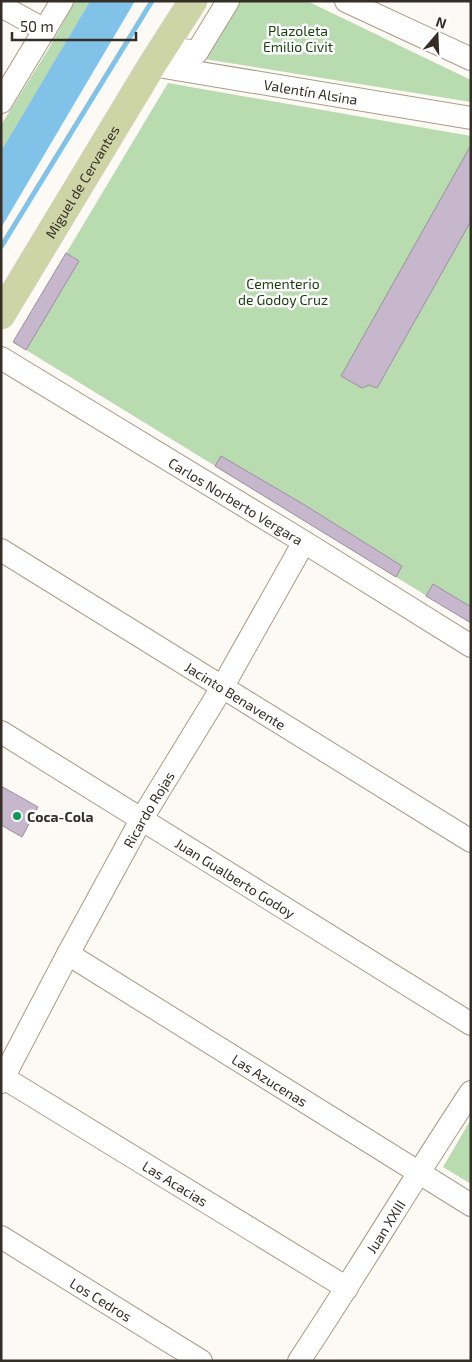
<svg xmlns="http://www.w3.org/2000/svg" width="472" height="1362" font-family="'Exo 2',sans-serif">
  <style>
    .green { fill: #b8dbb0 }
    .water { fill: #81c3e8 }
    .lines { fill: none; stroke-linecap: round; stroke-linejoin: round }
    .stream { stroke: #81c3e8; stroke-width: 5 }
    .building { fill: #c7b7cc; stroke: #9d8ea2 }
    .minor-casing { stroke: #aa9b86; stroke-width: 24 }
    .major-casing { stroke: #d7d5d4; stroke-width: 29 }
    .minor { stroke: #fff; stroke-width: 22 }
    .major { stroke: #cdd4a6; stroke-width: 28 }
    .poi-dot { fill: #0d9756; stroke: #fff; stroke-width: 2 }
    .labels { text-anchor: middle; dominant-baseline: central; stroke-width: 5; stroke-linejoin: round; paint-order: stroke }
    .park-label { font-size: 14px; fill: #153f0b; stroke: #fff }
    .street-label { font-size: 14px; fill: #352e26; stroke: #fff }
    .poi-label { font-size: 14px; font-weight: bold; fill: #352e26; stroke: #fff; text-anchor: start }
  </style>
  <rect width="100%" height="100%" fill="#fdfaf5"/>
  <g class="green">
    <path d="M75,1H90L1,151V125L48,50Z"/>
    <path d="M235,1H307L471,80V102L204,59Z"/>
    <path d="M168,83L471,136V623L13,342Z"/>
    <path d="M471,1119V1184L443,1167Z"/>
  </g>
  <path class="water" d="M90,1H135L1,228V151Z"/>
  <g class="lines">
    <path class="stream" d="M1,247L152,1"/>
  </g>
  <g class="building">
    <path d="M471,145V221L377,388L369,385L362,388L341,376Z"/>
    <path d="M66,253L79,261L26,350L13,342Z"/>
    <path d="M221,456L303,504L402,566L396,577L215,466Z"/>
    <path d="M433,584L471,607V623L426,596Z"/>
    <path d="M1,786L38,807L22,837L1,825Z"/>
  </g>
  <g class="lines">
    <defs>
      <g id="minor">
        <path d="M346,1L471,59"/>
        <path d="M1,6L45,30"/>
        <path d="M163,47L197,52L228,1"/>
        <path id="s1" d="M152,65L471,118"/>
        <path d="M1,102L62,1"/>
        <path id="s2" d="M1,358L304,542L471,646"/>
        <path id="s3" d="M1,550L471,841"/>
        <path id="s4" d="M1,732L471,1024"/>
        <path id="s5" d="M68,954L471,1205"/>
        <path id="s6" d="M4,1078L347,1288"/>
        <path id="s7" d="M1,1082L68,954L141,820L223,686L304,542"/>
        <path id="s8" d="M1,1237L201,1361"/>
        <path id="s9" d="M299,1361C358,1272 412,1181 471,1092"/>
      </g>
      <g id="major">
        <path id="s10" d="M1,315L152,65L193,1"/>
      </g>
    </defs>
    <use href="#minor" class="minor-casing"/>
    <use href="#major" class="major-casing"/>
    <use href="#minor" class="minor"/>
    <use href="#major" class="major"/>
  </g>
  <circle class="poi-dot" cx="17" cy="816" r="5"/>
  <g class="labels">
    <g class="park-label">
      <text x="298" y="30">Plazoleta<tspan x="298" dy="16">Emilio Civit</tspan></text>
      <text x="283" y="283">Cementerio<tspan x="283" dy="16">de Godoy Cruz</tspan></text>
    </g>
    <g class="street-label">
      <text stroke="none"><textPath href="#s1" startOffset="161">Valentín Alsina</textPath></text>
      <text stroke="none"><textPath href="#s10" startOffset="156">Miguel de Cervantes</textPath></text>
      <text stroke="none"><textPath href="#s2" startOffset="275">Carlos Norberto Vergara</textPath></text>
      <text stroke="none"><textPath href="#s3" startOffset="276">Jacinto Benavente</textPath></text>
      <text stroke="none"><textPath href="#s7" startOffset="310">Ricardo Rojas</textPath></text>
      <text stroke="none"><textPath href="#s4" startOffset="276">Juan Gualberto Godoy</textPath></text>
      <text stroke="none"><textPath href="#s5" startOffset="238">Las Azucenas</textPath></text>
      <text stroke="none"><textPath href="#s6" startOffset="201">Las Acacias</textPath></text>
      <text stroke="none"><textPath href="#s9" startOffset="160">Juan XXIII</textPath></text>
      <text stroke="none"><textPath href="#s8" startOffset="118">Los Cedros</textPath></text>
    </g>
    <g class="poi-label">
      <text x="27" y="816">Coca-Cola</text>
    </g>
  </g>
  <rect width="472" height="1362" fill="none" stroke="#352e26" stroke-width="5"/>
  <g transform="translate(437 35) rotate(19)" stroke="#ffffff" stroke-width="4" paint-order="stroke">
  <path d="M0-4L9 19L0 12L-9 19Z" fill="#352e26"/>
  <text y="-8" font-size="14" font-weight="bold" text-anchor="middle" fill="#352e26">N</text>
  </g>
  <path d="M12 32v8h124v-8" fill="none" stroke="#352e26" stroke-width="2.5"/>
  <text x="20" y="32" font-size="15" fill="#352e26" stroke="#ffffff" stroke-width="4" paint-order="stroke">50 m</text>
</svg>
